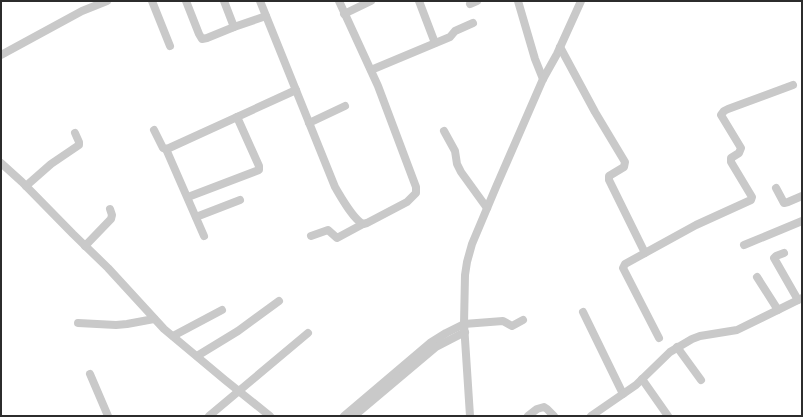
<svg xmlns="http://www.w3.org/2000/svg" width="803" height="417" font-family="Manrope,sans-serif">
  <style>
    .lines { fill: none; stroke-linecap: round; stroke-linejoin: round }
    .minor { stroke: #c9c9c9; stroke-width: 8 }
  </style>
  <rect width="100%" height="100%" fill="#fff"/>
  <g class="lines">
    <g class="minor">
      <path d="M152,1L170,46"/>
      <path d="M186,1L199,34L202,39L207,38L234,27L266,16"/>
      <path d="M224,1L234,27"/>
      <path d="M260,1L335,187C341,197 353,219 363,224L367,223L407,202L416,193V187L378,86L339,1"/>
      <path d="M419,1L435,43"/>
      <path d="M518,1L535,59L543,79"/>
      <path d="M470,4L477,1"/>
      <path d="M344,14L371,1"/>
      <path d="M560,47L595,112L625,162L624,167L609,176V180L645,253L625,264L623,268L659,338"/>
      <path d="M1,55L82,11L107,1"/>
      <path d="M371,70L450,37L455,31L473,23"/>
      <path d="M309,123L345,106"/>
      <path d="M154,130L163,148L167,149L296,90"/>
      <path d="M444,131L455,151L457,164L461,172L487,208"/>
      <path d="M166,149L204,236"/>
      <path d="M1,163L22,182L73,234L108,268L164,329L225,380L270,416"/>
      <path d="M26,186L51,164L79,145V142L75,133"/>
      <path d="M776,188L784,203L788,202L802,196"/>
      <path d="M188,197L259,170V166L237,117"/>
      <path d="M196,217L240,200"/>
      <path d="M311,236L328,230L337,238L363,224"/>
      <path d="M744,245L802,221"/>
      <path d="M85,246L111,219L112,215L110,209"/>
      <path d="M645,253L696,225L751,200L752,197L731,162V158L739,153L741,148L721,115L724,111L728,109L793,85"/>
      <path d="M784,253L776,256L774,258L798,300"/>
      <path d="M757,277L778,310"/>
      <path d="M583,312L623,394"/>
      <path d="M78,323L116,325L127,324L154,319"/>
      <path d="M173,336L222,310"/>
      <path d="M677,347L701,380"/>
      <path d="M197,356L238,331L279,301"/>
      <path d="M90,374L108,416"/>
      <path d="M642,379L668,416"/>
      <path d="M209,416L308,333"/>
      <path d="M344,416L430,343L446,333L464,324L503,321L512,326L523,320"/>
      <path d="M354,416L436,347L465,332"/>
      <path d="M470,416L464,324L465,275L467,262L472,244L496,187L543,79L557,54L581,1"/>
      <path d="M528,416L537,409L544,407L547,409L554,416"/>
      <path d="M591,416L636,385L670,352L692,339L700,336L737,330L802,298"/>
    </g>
  </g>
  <rect width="803" height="417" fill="none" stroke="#2c2c2c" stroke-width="4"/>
</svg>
